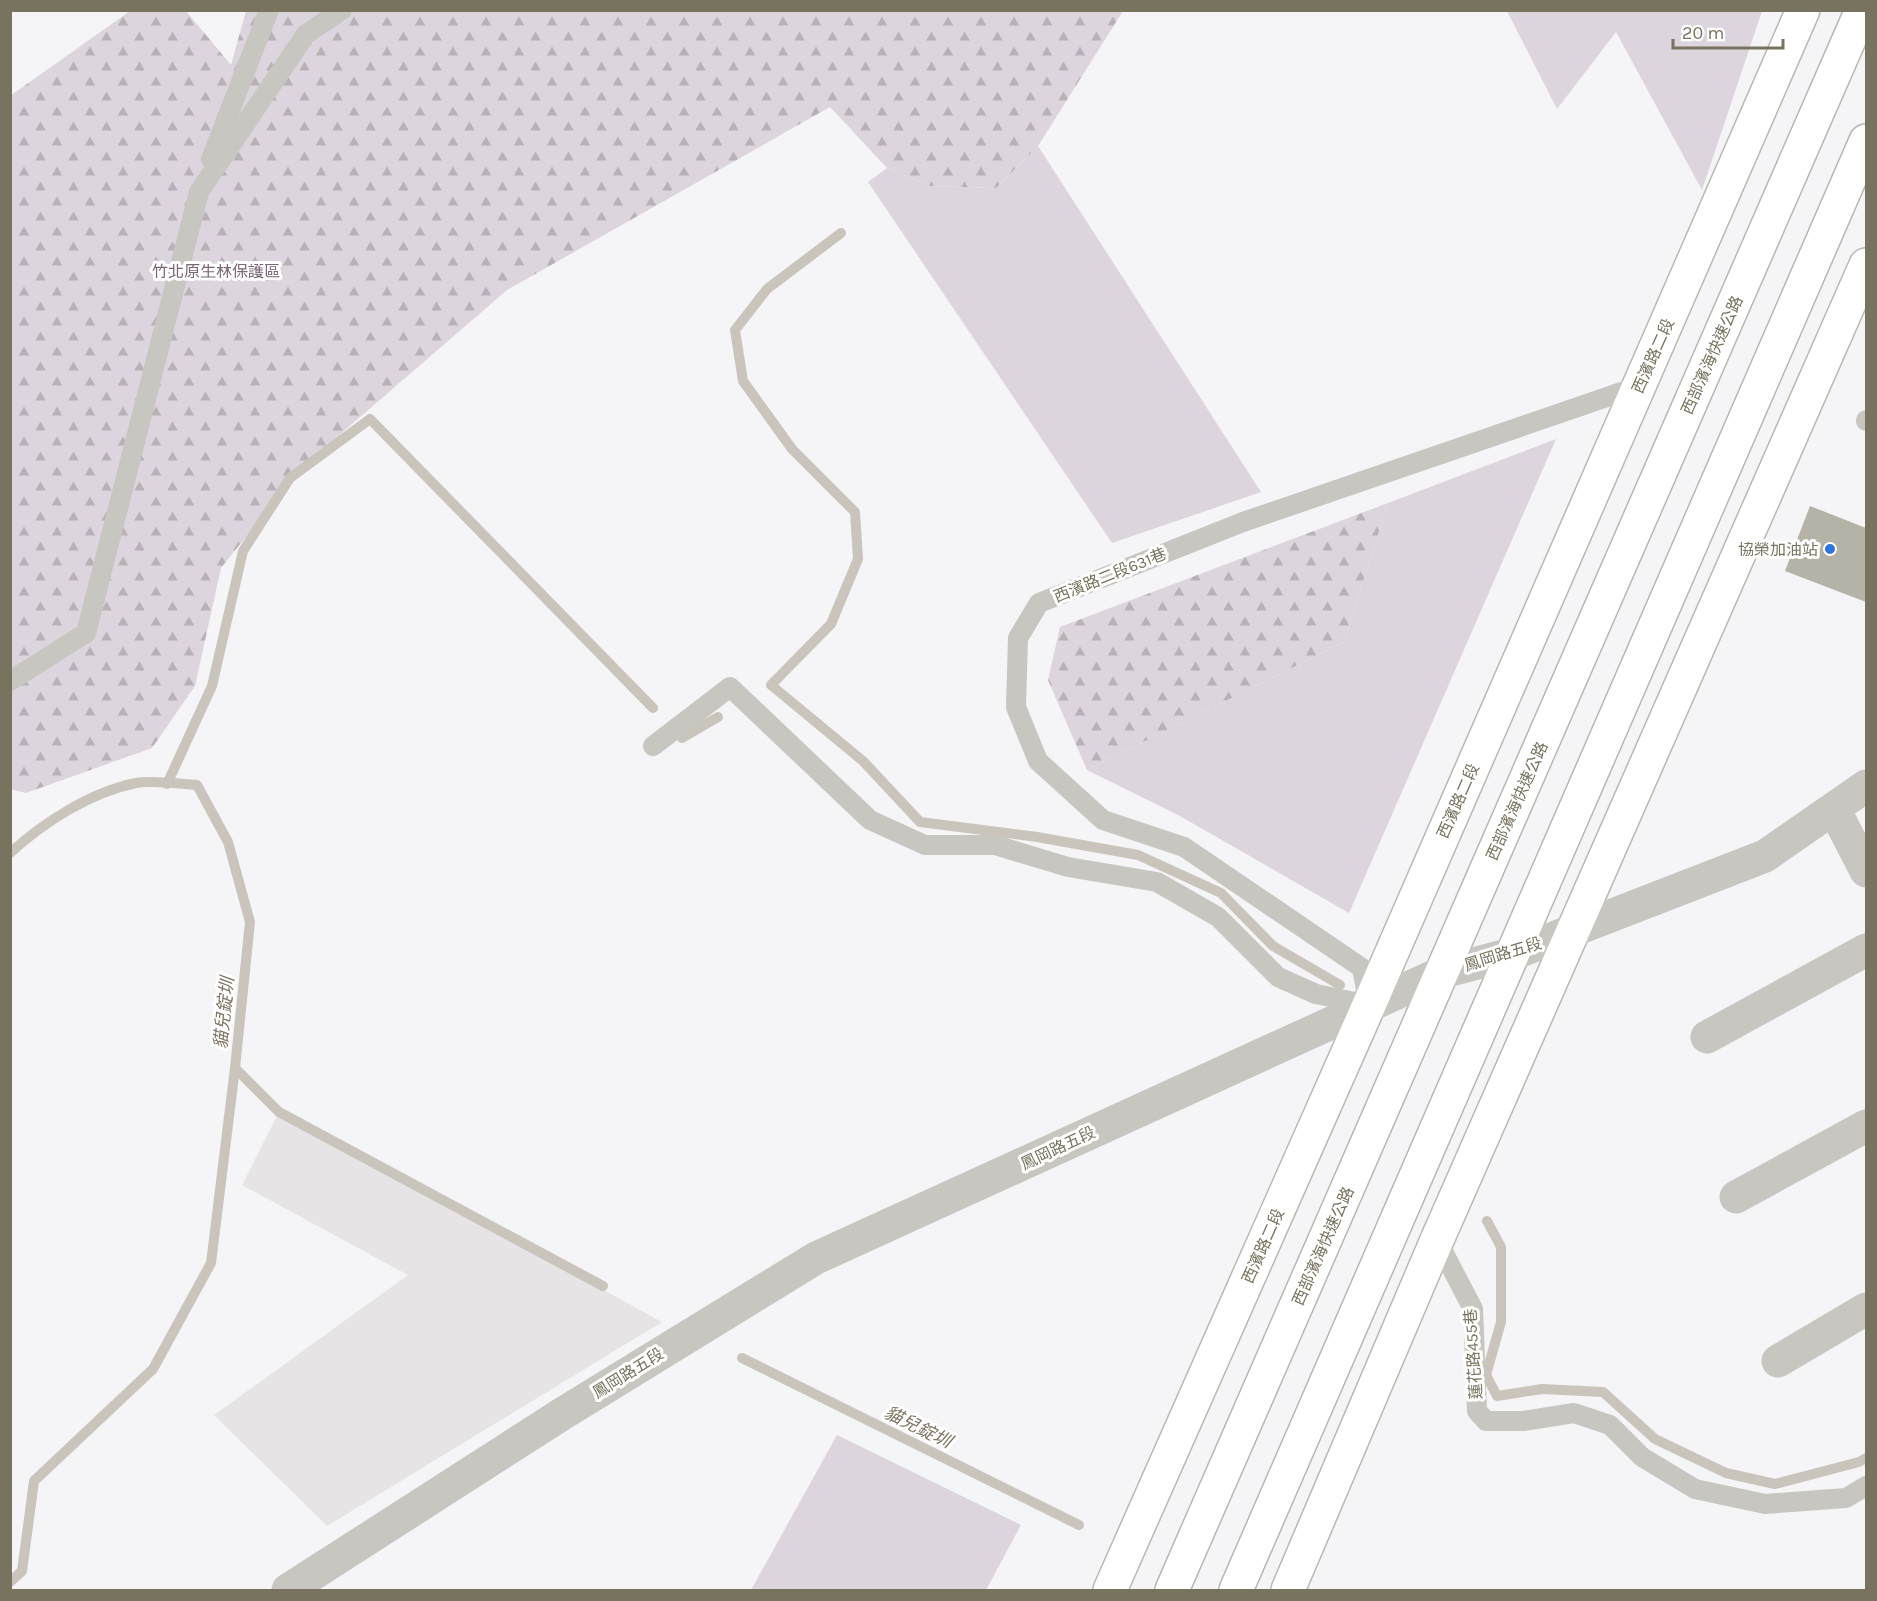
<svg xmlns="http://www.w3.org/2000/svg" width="1877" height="1601" font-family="Karla,'Noto Sans TC',sans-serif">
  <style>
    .built { fill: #e6e4e4 }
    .grass { fill: #ddd5dd }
    .forest { fill: url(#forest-firs) }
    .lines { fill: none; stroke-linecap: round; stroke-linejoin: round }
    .stream { stroke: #cac5bc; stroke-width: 10 }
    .building { fill: #b5b2a7 }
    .primary-casing { stroke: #bab8b1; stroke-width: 36 }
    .trunk-casing { stroke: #b9b7b1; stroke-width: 36 }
    .service { stroke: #c7c6c0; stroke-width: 20 }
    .minor { stroke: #c7c6c0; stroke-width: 33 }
    .tertiary { stroke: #c7c6c0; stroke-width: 33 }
    .primary { stroke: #fff; stroke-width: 33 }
    .trunk { stroke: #fff; stroke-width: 33 }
    .poi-dot { fill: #2e74dd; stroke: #fff; stroke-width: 2 }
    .labels { text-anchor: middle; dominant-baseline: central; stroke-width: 6; stroke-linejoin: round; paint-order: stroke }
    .park-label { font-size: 16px; fill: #7b6577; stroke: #fff }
    .street-label { font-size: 16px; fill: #78735e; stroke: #fff }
    .poi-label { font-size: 16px; fill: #78735e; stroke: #fff; text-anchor: end }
    .water-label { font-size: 18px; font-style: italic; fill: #7f7563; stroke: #fff }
  </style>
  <defs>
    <pattern id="forest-firs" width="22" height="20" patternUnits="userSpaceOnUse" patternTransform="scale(1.5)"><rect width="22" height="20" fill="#ddd5dd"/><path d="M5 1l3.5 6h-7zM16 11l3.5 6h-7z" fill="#b8b1b6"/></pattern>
  </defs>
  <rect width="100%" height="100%" fill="#f5f4f7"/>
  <path class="built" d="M279,1112L662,1322L327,1526L214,1415L408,1275L242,1185Z"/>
  <g class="grass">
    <path d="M1507,11H1762L1702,190L1616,32L1557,109Z"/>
    <path d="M1038,146L1261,492L1112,543L868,182L887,168L930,186L996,188Z"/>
    <path d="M1556,439L1349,913L1178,815L1087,770L1344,642L1388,503Z"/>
    <path d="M837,1435L1021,1525L986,1590H751Z"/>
  </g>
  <g class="forest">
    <path d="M130,11H186L231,65L246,11H1123L1038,146L996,188L930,186L887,168L830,107L507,290L300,469L221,568L195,686L152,748L26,793L10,789V96Z"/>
    <path d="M1388,503L1344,642L1087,770L1048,680L1060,627Z"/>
  </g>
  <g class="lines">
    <g class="stream">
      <path d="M841,233L767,289L735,330L743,381L792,449L855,512L858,559L831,624L771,685L863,761L920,822L1037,837L1138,855L1221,893L1273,946L1340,985"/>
      <path d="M682,738L718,717"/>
      <path d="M167,784L212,686L243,551L290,478L370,419L653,708"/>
      <path d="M10,853C44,822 91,792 136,783C153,780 180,784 197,785L228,842L250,922L235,1068L279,1112L603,1286"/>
      <path d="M1487,1221L1501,1247V1322L1486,1375L1497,1396L1542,1389L1603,1392L1655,1439L1726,1473L1775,1484L1859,1462L1866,1458"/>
      <path d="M742,1358L1079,1525"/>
      <path d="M10,1582L22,1571L34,1481L153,1369L211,1263L235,1068"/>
    </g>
  </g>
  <path class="building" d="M1810,506L1866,528V602L1785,571Z"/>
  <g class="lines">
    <defs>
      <g id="primary">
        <path d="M1110,1590L1369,1005L1803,10"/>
        <path d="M1288,1590L1437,1240L1866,265"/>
      </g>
      <g id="trunk">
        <path d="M1172,1590L1862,10"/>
        <path d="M1236,1590L1866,141"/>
      </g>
    </defs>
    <use href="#primary" class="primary-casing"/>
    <use href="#trunk" class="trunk-casing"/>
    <g class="service">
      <path d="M211,159L269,10"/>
      <path d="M1866,420V421"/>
      <path d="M10,681L86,633L199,192L306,34L342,10"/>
      <path d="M653,746L730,687L870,820L925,845H995L1068,867L1157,882L1218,917L1278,977L1316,994L1369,1005L1362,968L1184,847L1103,820L1038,761L1016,707L1018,638L1039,603L1243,522L1639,386"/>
      <path d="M1437,1240L1473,1309L1477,1411L1486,1421H1523L1574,1413L1610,1425L1642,1457L1695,1489L1765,1504L1846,1498L1866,1486"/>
    </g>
    <g class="minor">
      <path d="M1834,809L1866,871"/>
      <path d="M1707,1037L1866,950"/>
      <path d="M1736,1197L1866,1126"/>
      <path d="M1778,1361L1866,1309"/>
    </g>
    <path class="tertiary" d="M288,1590L562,1414L816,1258L1443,972L1515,953L1765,856L1866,786"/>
    <use href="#primary" class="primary"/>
    <use href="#trunk" class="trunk"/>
  </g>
  <circle class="poi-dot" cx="1830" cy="549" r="6"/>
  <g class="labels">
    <g class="park-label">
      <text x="216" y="271">竹北原生林保護區</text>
    </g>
    <g class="street-label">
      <text transform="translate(1712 355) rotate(-66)">西部濱海快速公路</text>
      <text transform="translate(1653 356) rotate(-66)">西濱路二段</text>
      <text transform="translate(1110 575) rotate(-22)">西濱路二段631巷</text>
      <text transform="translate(1458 801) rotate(-66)">西濱路二段</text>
      <text transform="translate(1517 801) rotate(-66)">西部濱海快速公路</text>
      <text transform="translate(1503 954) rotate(-17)">鳳岡路五段</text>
      <text transform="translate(1058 1148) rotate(-25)">鳳岡路五段</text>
      <text transform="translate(1263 1246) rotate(-66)">西濱路二段</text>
      <text transform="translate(1323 1246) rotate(-66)">西部濱海快速公路</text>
      <text transform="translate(1473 1354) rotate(-94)">蓮花路455巷</text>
      <text transform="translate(628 1373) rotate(-32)">鳳岡路五段</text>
    </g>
    <g class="poi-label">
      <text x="1818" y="549">協榮加油站</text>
    </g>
    <g class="water-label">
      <text transform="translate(224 1013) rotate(-84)">貓兒錠圳</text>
      <text transform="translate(918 1427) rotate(26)">貓兒錠圳</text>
    </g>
  </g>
  <rect width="1877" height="1601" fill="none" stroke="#78735e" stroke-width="24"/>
  <path d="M1673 39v9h110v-9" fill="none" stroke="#78735e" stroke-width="3"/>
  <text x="1682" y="39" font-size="18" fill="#78735e" stroke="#ffffff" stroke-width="4.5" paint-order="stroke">20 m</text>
</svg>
